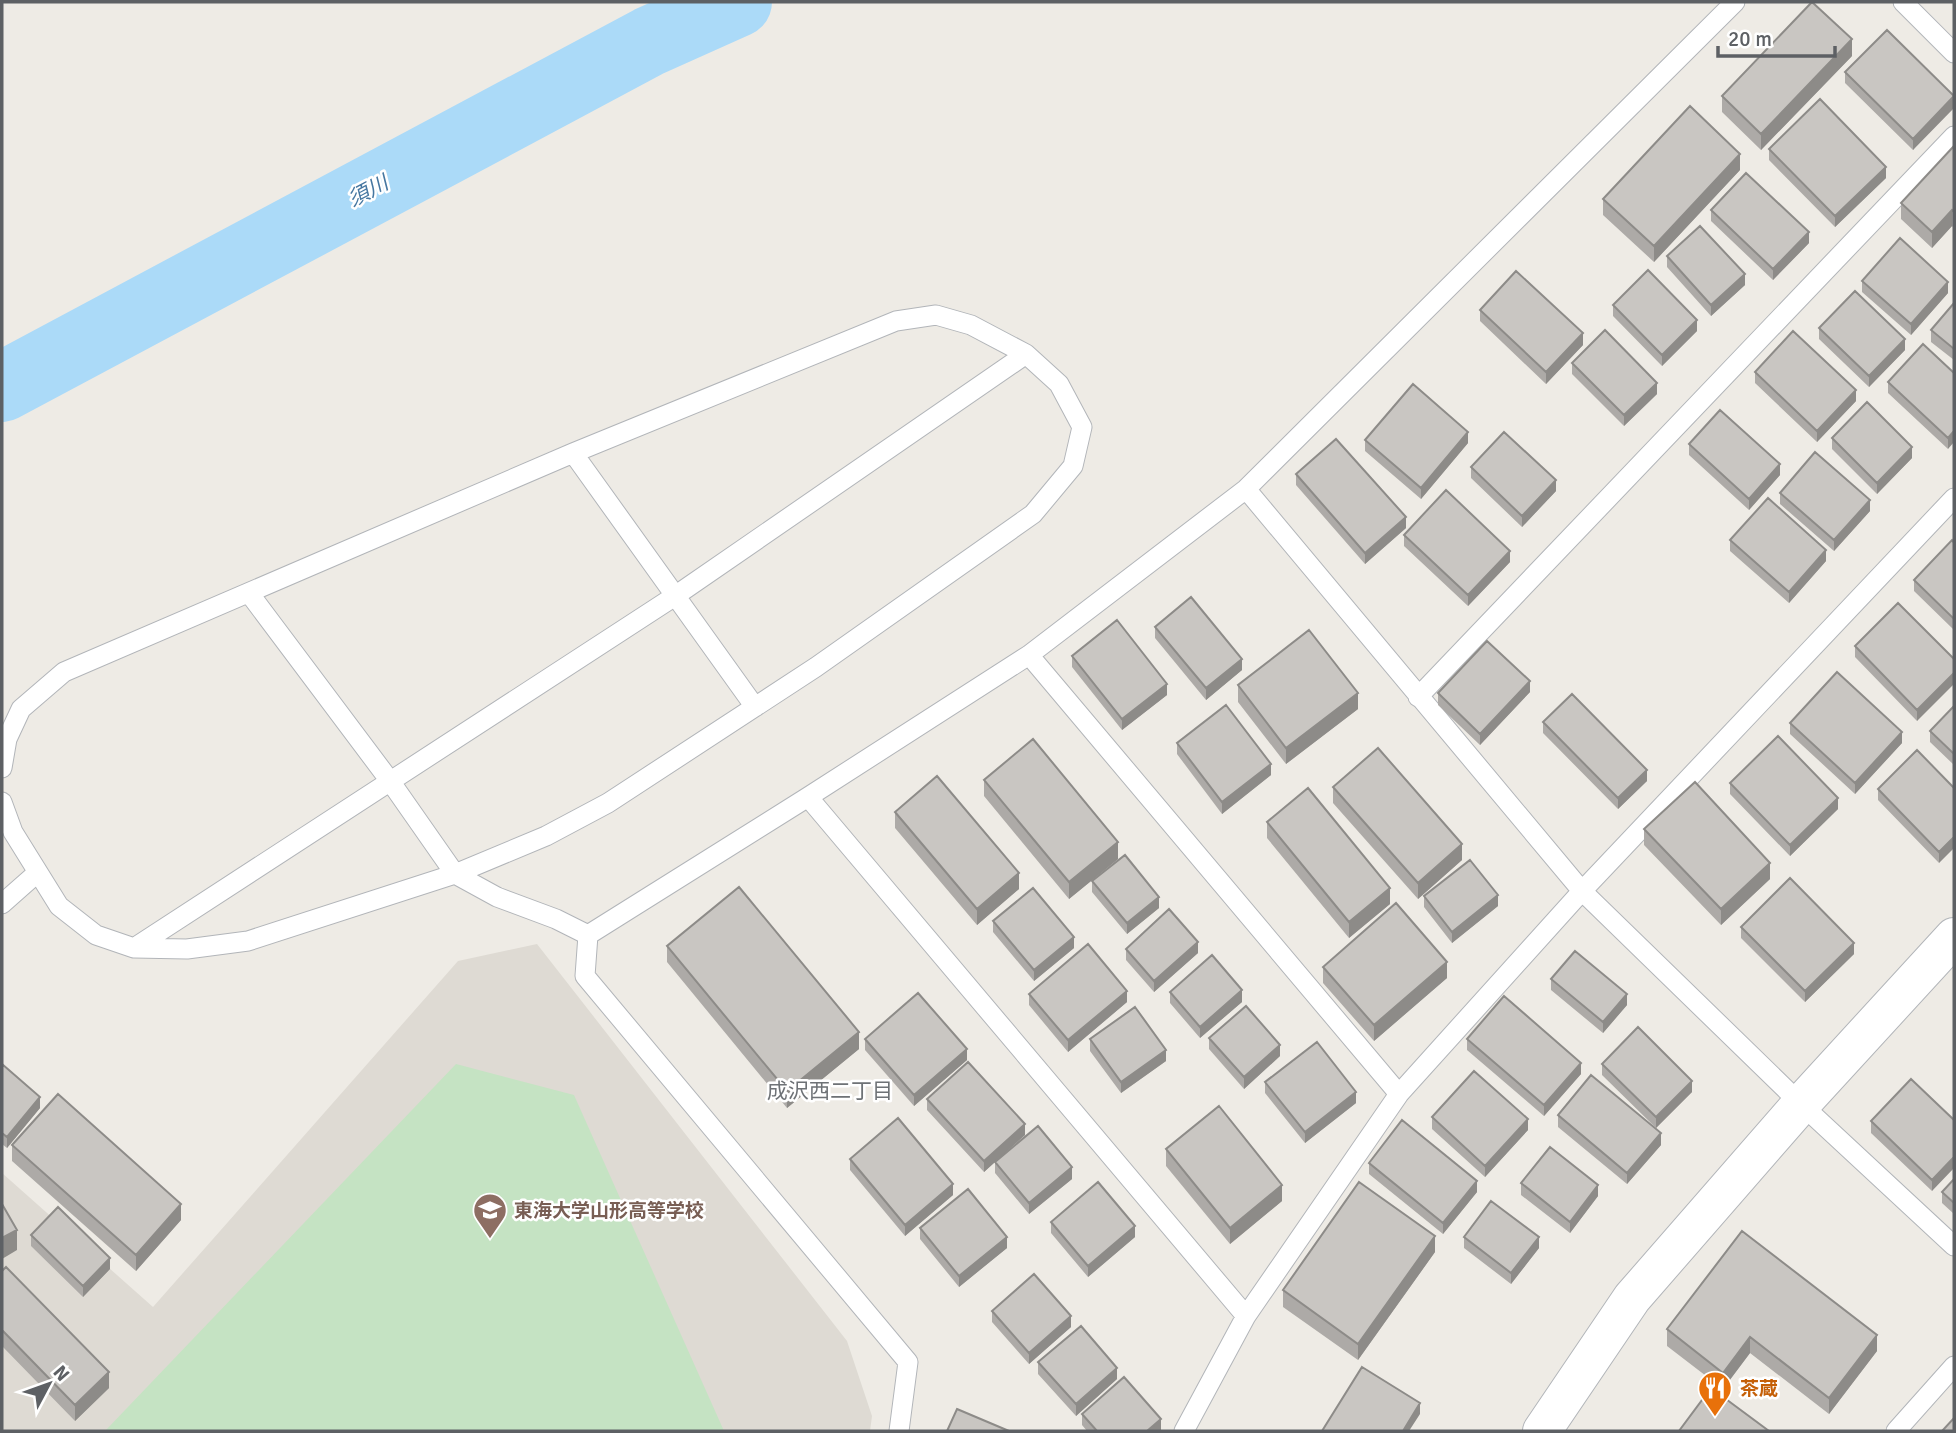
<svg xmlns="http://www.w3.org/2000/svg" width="1956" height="1433" font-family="Signika,'Noto Sans JP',sans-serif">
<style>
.education{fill:#dedad3}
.pitch{fill:#c5e3c3}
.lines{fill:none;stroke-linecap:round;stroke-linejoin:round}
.river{stroke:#abdaf8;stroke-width:70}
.service-casing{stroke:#b2b5b9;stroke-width:21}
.tertiary-casing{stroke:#b2b5b9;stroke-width:40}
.service{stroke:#fff;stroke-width:19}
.tertiary{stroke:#fff;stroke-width:38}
.wall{fill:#adaaa7}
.shaded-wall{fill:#8d8b88}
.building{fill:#c9c6c2;stroke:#8d8b88;stroke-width:2}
.labels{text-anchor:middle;stroke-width:5;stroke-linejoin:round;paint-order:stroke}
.education-label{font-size:19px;font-weight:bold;fill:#785e54;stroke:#fff;text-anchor:start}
.food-label{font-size:19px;font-weight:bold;fill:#c56008;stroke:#fff;text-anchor:start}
.water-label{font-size:21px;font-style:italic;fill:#4677a1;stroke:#fff}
.neighbourhood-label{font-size:21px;fill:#6e7276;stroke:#fff}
</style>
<rect width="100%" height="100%" fill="#eeebe5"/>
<path class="education" d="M537,944L847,1341L872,1416L870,1431H2V1173L153,1307L458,961Z"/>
<path class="pitch" d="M456,1064L574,1095L724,1431H105Z"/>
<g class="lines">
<path class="river" d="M2,387L650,41L737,2"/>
<g class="service-casing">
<path id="service" d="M1903,2L1954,53
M573,453L755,707
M1246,489L1582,891L1801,1104L1954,1246
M249,593L390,781L455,874L497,897L556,919L588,935
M1029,655L1399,1094
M1418,697L1954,136
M2,768L7,739L21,709L64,672L573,453L896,321L936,315L971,325L1026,354L1059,384L1082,427L1073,466L1033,514L816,667L608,803L546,836L455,874L248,941L187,949L134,948L96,935L59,906L13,832L2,802
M808,797L1246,1316
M2,904L37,873
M134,948L675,596L1026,354
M899,1431L908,1362L585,976L588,935L808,797L1029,655L1246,489L1735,2
M1184,1431L1246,1316L1399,1094L1582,891L1954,498
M1896,1431L1954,1366"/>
</g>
<g class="tertiary-casing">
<path id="tertiary" d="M1542,1431L1632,1298L1801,1104L1954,937"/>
</g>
<use href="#service" class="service"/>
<use href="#tertiary" class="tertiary"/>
</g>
<path class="wall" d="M1852,56L1761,150L1722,112V96Z
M1845,72L1954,96L1913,150L1845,83Z
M1954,148V228L1952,226L1932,248L1901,219V203Z
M1769,149L1886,178L1835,227L1769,160Z
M1740,170L1654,262L1603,215V199Z
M1711,210L1809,243L1773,280L1711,221Z
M1667,256L1745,285L1711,316L1667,267Z
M1862,281L1948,293L1911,335L1862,292Z
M1954,303V360L1931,342V330Z
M1613,305L1697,331L1662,366L1613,316Z
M1480,310L1583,345L1546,384L1480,321Z
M1819,328L1905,350L1869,387L1819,339Z
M1572,363L1657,394L1624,426L1572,374Z
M1755,372L1856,401L1817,442L1755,383Z
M1954,373L1948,449L1888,393V382Z
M1832,438L1912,458L1877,494L1832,449Z
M1365,440L1468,443L1421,499L1365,451Z
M1689,444L1780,475L1749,510L1689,455Z
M1471,467L1556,491L1522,527L1471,478Z
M1296,474L1406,528L1365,564L1296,485Z
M1780,493L1870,511L1834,551L1780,504Z
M1404,535L1510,562L1468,606L1404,546Z
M1730,540L1826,561L1789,603L1730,551Z
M1954,543V630L1914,591V580Z
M1155,627L1242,670L1206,700L1155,638Z
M1855,646L1954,659L1917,721L1855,657Z
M1072,656L1167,695L1122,730L1072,667Z
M1238,685L1358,709L1286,764L1238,702Z
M1530,692L1480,745L1438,705V693Z
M1954,706V765L1930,742V731Z
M1543,722L1647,781L1618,809L1543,733Z
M1790,723L1902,743L1855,794L1790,734Z
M1177,743L1271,775L1222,814L1177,754Z
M984,780L1118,859L1069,899L984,796Z
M1730,783L1838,809L1790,856L1730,794Z
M1333,787L1462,860L1418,899L1333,803Z
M1954,788L1939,863L1878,800V789Z
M895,812L1019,889L977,925L895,828Z
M1267,822L1390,904L1349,938L1267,838Z
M1644,829L1770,879L1721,925L1644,845Z
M1092,881L1159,908L1127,934L1092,892Z
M1424,896L1498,906L1452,943L1424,907Z
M993,921L1074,948L1034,981L993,932Z
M1741,927L1854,954L1805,1002L1741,938Z
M667,946L859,1049L787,1108L667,962Z
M1126,949L1198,953L1154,992L1126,960Z
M1323,967L1447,978L1374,1041L1323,983Z
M1551,979L1627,1005L1603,1033L1551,990Z
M1170,992L1242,1002L1200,1038L1170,1003Z
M1029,994L1127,1002L1068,1052L1029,1005Z
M1209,1038L1280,1056L1244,1089L1209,1049Z
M865,1039L967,1060L914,1106L865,1050Z
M1090,1039L1166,1061L1121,1093L1090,1051Z
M1467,1039L1581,1074L1544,1116L1467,1050Z
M2,1064L40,1108L7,1148L2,1144Z
M1602,1064L1692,1092L1656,1128L1602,1075Z
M1265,1082L1356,1103L1305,1143L1265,1093Z
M927,1099L1025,1135L1002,1156L1072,1179L1029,1214L995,1173V1162L984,1172L927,1110Z
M1558,1115L1661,1145L1627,1184L1558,1127Z
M1432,1117L1528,1130L1485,1177L1432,1129Z
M1954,1120L1932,1191L1871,1133V1121Z
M12,1145L181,1220L136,1271L12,1161Z
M1166,1149L1282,1201L1230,1244L1166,1166Z
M850,1159L953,1195L905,1236L850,1170Z
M1369,1163L1477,1192L1443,1234L1369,1174Z
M1954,1179V1214L1942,1203V1192Z
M1521,1183L1598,1196L1570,1233L1521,1195Z
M1051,1222L1135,1237L1088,1277L1051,1233Z
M920,1228L1007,1248L959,1287L920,1239Z
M1742,1231L1877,1351L1829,1414L1750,1353L1723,1389L1667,1346V1329Z
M31,1235L110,1269L83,1297L31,1246Z
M1464,1237L1539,1248L1511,1284L1464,1248Z
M1435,1252L1358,1360L1283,1307V1290Z
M2,1271L109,1388L75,1421L2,1346Z
M992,1311L1071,1327L1029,1364L992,1322Z
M1038,1362L1117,1379L1076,1416L1038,1374Z
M1082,1414L1161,1430L1160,1431H1087L1082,1425Z"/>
<path class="shaded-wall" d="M1852,39V56L1761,150V134Z
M1954,97V108L1913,150V139Z
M1740,154V170L1654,262V246Z
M1886,167V178L1835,227V216Z
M1952,210V226L1932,248V232Z
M1809,232V243L1773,280V269Z
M1745,274V285L1711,316V305Z
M1948,282V293L1911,335V324Z
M1697,320V331L1662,366V355Z
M1583,333V345L1546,384V372Z
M1905,339V350L1869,387V376Z
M1657,383V394L1624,426V415Z
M1856,390V401L1817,442V431Z
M1954,431V442L1948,449V438Z
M1468,432V443L1421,499V488Z
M1912,447V458L1877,494V483Z
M1780,464V475L1749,510V499Z
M1556,480V491L1522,527V516Z
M1870,500V511L1834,551V540Z
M1406,517V528L1365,564V553Z
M1826,550V561L1789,603V592Z
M1510,551V562L1468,606V595Z
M1242,659V670L1206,700V688Z
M1954,673V684L1917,721V710Z
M1530,681V692L1480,745V734Z
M1167,684V695L1122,730V719Z
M1358,693V709L1286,764V748Z
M1902,732V743L1855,794V783Z
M1271,764V775L1222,814V802Z
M1647,770V781L1618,809V798Z
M1838,798V809L1790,856V845Z
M1954,837V848L1939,863V852Z
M1118,842V859L1069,899V882Z
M1462,844V860L1418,899V883Z
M1770,863V879L1721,925V909Z
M1019,873V889L977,925V909Z
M1390,888V904L1349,938V922Z
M1498,895V906L1452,943V932Z
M1159,897V908L1127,934V923Z
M1074,937V948L1034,981V970Z
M1198,942V953L1154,992V981Z
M1854,943V954L1805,1002V991Z
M1447,962V978L1374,1041V1025Z
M1242,990V1002L1200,1038V1027Z
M1127,991V1002L1068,1052V1040Z
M1627,994V1005L1603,1033V1022Z
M859,1032V1049L787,1108V1091Z
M1280,1045V1056L1244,1089V1077Z
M967,1049V1060L914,1106V1095Z
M1166,1050V1061L1121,1093V1082Z
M1581,1063V1074L1544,1116V1105Z
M1692,1081V1092L1656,1128V1117Z
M1356,1092V1103L1305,1143V1132Z
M40,1097V1108L7,1148V1137Z
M1528,1119V1130L1485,1177V1166Z
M1025,1124V1135L984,1172V1161Z
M1661,1133V1145L1627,1184V1173Z
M1954,1157V1168L1932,1191V1180Z
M1072,1167V1179L1029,1214V1203Z
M1477,1181V1192L1443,1234V1223Z
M953,1184V1195L905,1236V1225Z
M1282,1185V1201L1230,1244V1228Z
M1598,1185V1196L1570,1233V1222Z
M181,1204V1220L136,1271V1255Z
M1135,1226V1237L1088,1277V1266Z
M17,1230V1250L2,1259V1238Z
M1435,1236V1252L1358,1360V1344Z
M1007,1237V1248L959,1287V1276Z
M1539,1237V1248L1511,1284V1273Z
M110,1258V1269L83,1297V1286Z
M1071,1316V1327L1029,1364V1353Z
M1877,1335V1351L1829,1414V1398Z
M1750,1337V1353L1723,1389V1373Z
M1117,1368V1379L1076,1416V1404Z
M109,1372V1388L75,1421V1405Z
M1420,1403V1414L1409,1431H1403Z
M1161,1419V1430L1160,1431H1147Z"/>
<path class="building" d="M1812,2L1852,39L1761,134L1722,96Z
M1887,30L1954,96L1913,139L1845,72Z
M1820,99L1886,167L1835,216L1769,149Z
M1690,106L1740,154L1654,246L1603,199Z
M1953,147L1954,148V212L1952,210L1932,232L1901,203Z
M1746,173L1809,232L1773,269L1711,210Z
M1700,226L1745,274L1711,305L1667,256Z
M1900,238L1948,282L1911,324L1862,281Z
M1648,270L1697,320L1662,355L1613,305Z
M1516,271L1583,333L1546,372L1480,310Z
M1855,291L1905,339L1869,376L1819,328Z
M1954,303V349L1931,330Z
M1605,330L1657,383L1624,415L1572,363Z
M1793,331L1856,390L1817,431L1755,372Z
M1923,344L1954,373V431L1948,438L1888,382Z
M1413,384L1468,432L1421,488L1365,440Z
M1867,402L1912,447L1877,483L1832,438Z
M1720,410L1780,464L1749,499L1689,444Z
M1504,432L1556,480L1522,516L1471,467Z
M1336,439L1406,517L1365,553L1296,474Z
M1815,452L1870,500L1834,540L1780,493Z
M1446,490L1510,551L1468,595L1404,535Z
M1768,498L1826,550L1789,592L1730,540Z
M1952,540L1954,543V619L1914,580Z
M1191,597L1242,659L1206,688L1155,627Z
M1898,603L1954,659V673L1917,710L1855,646Z
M1117,620L1167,684L1122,719L1072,656Z
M1309,630L1358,693L1286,748L1238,685Z
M1487,641L1530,681L1480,734L1438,693Z
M1837,672L1902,732L1855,783L1790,723Z
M1572,694L1647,770L1618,798L1543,722Z
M1226,705L1271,764L1222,802L1177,743Z
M1954,706V754L1930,731Z
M1778,736L1838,798L1790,845L1730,783Z
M1033,739L1118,842L1069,882L984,780Z
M1378,748L1462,844L1418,883L1333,787Z
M1917,750L1954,788V837L1939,852L1878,789Z
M937,776L1019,873L977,909L895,812Z
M1695,782L1770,863L1721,909L1644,829Z
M1308,788L1390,888L1349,922L1267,822Z
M1125,855L1159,897L1127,923L1092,881Z
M1470,860L1498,895L1452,932L1424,896Z
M1790,878L1854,943L1805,991L1741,927Z
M739,887L859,1032L787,1091L667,946Z
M1033,888L1074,937L1034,970L993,921Z
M1396,903L1447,962L1374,1025L1323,967Z
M1169,909L1198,942L1154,981L1126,949Z
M1088,944L1127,991L1068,1040L1029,994Z
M1575,951L1627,994L1603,1022L1551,979Z
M1212,955L1242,990L1200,1027L1170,992Z
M918,993L967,1049L914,1095L865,1039Z
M1504,996L1581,1063L1544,1105L1467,1039Z
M1246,1006L1280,1045L1244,1077L1209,1038Z
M1135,1007L1166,1050L1121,1082L1090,1039Z
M1638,1027L1692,1081L1656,1117L1602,1064Z
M1317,1042L1356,1092L1305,1132L1265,1082Z
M968,1062L1025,1124L984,1161L927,1099Z
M2,1064L40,1097L7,1137L2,1133Z
M1474,1071L1528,1119L1485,1166L1432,1117Z
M1591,1075L1661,1133L1627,1173L1558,1115Z
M1911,1079L1954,1120V1157L1932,1180L1871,1121Z
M58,1094L181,1204L136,1255L12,1145Z
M1219,1106L1282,1185L1230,1228L1166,1149Z
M898,1118L953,1184L905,1225L850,1159Z
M1402,1120L1477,1181L1443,1223L1369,1163Z
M1038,1126L1072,1167L1029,1203L995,1162Z
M1550,1147L1598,1185L1570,1222L1521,1183Z
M1954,1179V1203L1942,1192Z
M1098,1182L1135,1226L1088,1266L1051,1222Z
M1359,1182L1435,1236L1358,1344L1283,1290Z
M968,1189L1007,1237L959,1276L920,1228Z
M1491,1201L1539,1237L1511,1273L1464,1237Z
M2,1204L17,1230L2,1238Z
M58,1207L110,1258L83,1286L31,1235Z
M1742,1231L1877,1335L1829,1398L1750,1337L1723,1373L1667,1329Z
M6,1267L109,1372L75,1405L2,1330V1271Z
M1034,1274L1071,1316L1029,1353L992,1311Z
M1081,1326L1117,1368L1076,1404L1038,1362Z
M1362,1367L1420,1403L1403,1431H1322Z
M1124,1377L1161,1419L1147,1431H1097L1082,1414Z
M1711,1388L1769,1431H1679Z
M957,1409L1009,1431H947Z
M1954,1418V1431H1942Z"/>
<defs>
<g id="school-pin" transform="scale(1.75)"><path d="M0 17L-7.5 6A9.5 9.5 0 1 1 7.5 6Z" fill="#8d6e63" stroke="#fff"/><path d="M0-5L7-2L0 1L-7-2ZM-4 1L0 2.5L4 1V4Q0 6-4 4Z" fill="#fff"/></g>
<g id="restaurant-pin" transform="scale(1.75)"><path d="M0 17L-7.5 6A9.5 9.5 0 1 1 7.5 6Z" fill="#e8710a" stroke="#fff"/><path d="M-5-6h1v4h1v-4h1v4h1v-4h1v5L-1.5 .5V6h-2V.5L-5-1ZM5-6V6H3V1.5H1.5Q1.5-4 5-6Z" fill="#fff"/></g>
</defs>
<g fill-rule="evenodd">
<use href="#school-pin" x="490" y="1210"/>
<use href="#restaurant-pin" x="1715" y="1388"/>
</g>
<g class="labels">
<g class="education-label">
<text x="514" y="1217">東海大学山形高等学校</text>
</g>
<g class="food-label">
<text x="1740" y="1395">茶蔵</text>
</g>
<g class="water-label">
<text transform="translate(368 191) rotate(-28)" y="7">須川</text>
</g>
<g class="neighbourhood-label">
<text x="830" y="1098">成沢西二丁目</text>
</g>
</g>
<rect width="1956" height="1433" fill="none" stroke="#5d6064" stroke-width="7"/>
<g transform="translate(49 1384) rotate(49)" stroke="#ffffff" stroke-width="5" paint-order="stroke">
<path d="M0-5L12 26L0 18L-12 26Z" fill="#5d6064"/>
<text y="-10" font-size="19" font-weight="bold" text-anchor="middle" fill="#5d6064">N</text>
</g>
<path d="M1718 46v10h117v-10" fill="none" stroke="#5d6064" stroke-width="3.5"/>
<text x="1728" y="46" font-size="21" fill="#5d6064" stroke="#ffffff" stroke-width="5" paint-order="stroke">20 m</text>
</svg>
